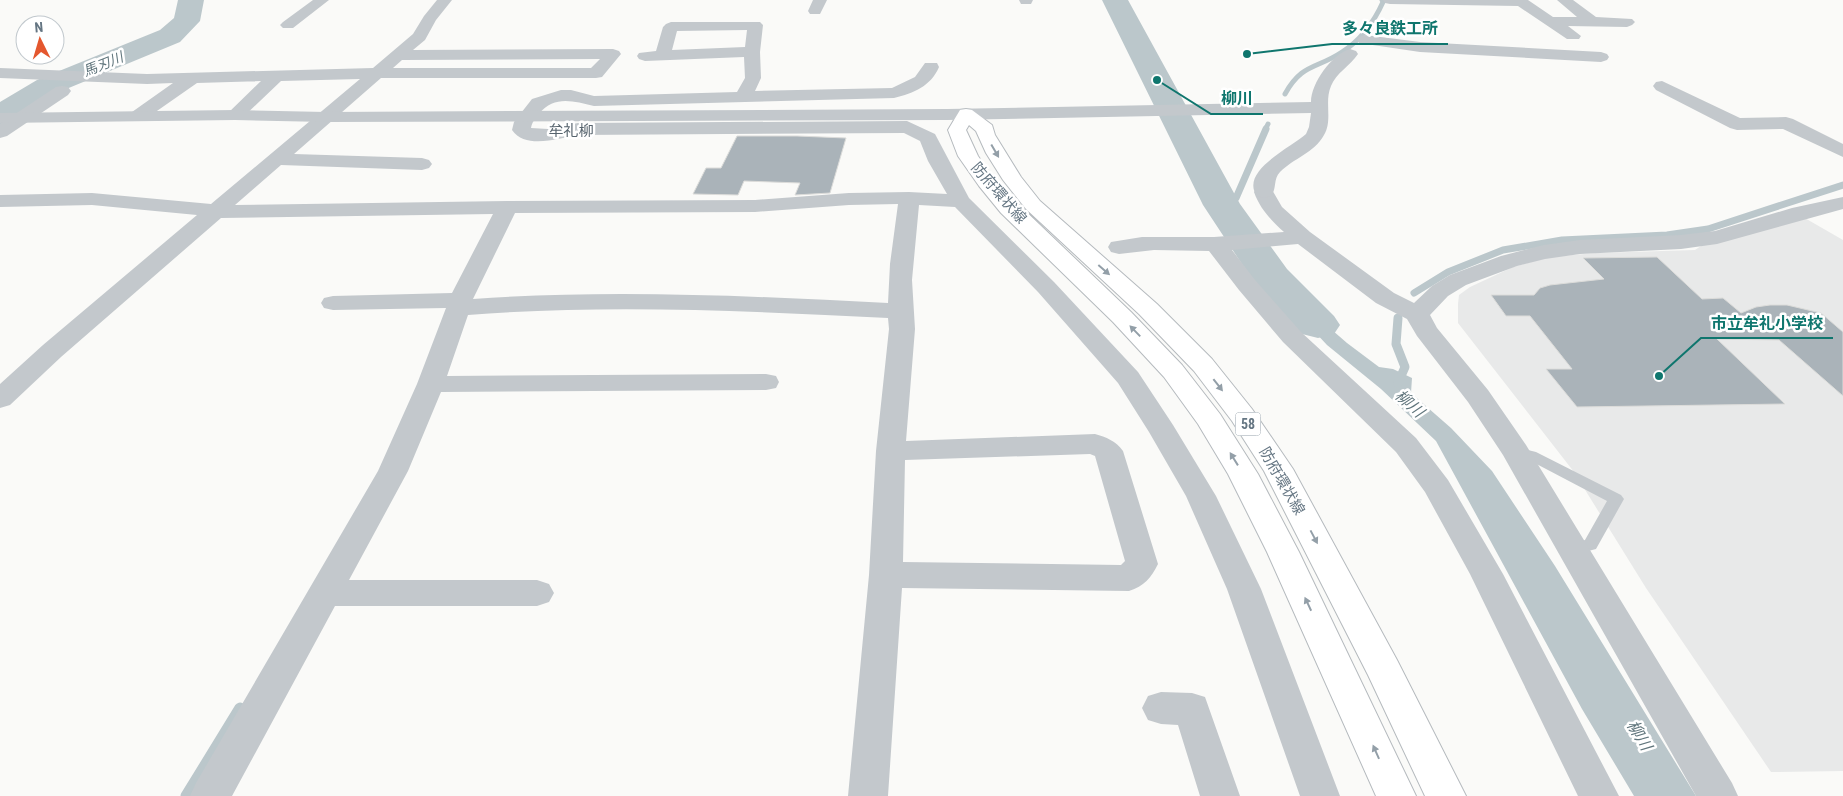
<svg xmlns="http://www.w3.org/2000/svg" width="1843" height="796" font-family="'Roboto Condensed','Noto Sans JP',sans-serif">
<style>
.built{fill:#e8e9e9}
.water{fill:#bbc7cb}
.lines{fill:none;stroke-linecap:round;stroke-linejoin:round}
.stream-far3{stroke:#bbc7cb;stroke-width:5}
.stream-far2{stroke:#bbc7cb;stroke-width:7}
.stream-far1{stroke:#bbc7cb;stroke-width:9}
.stream{stroke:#bbc7cb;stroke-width:11}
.river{fill:#bbc7cb;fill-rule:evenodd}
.building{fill:#aab3b9;stroke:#dcdcda}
.primary-casing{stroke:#b5babe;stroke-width:2}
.service{fill:#c3c8cc;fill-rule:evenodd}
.minor{fill:#c3c8cc;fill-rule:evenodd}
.tertiary{fill:#c3c8cc;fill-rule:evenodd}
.primary{fill:#fff;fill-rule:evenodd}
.oneway{fill:#939fa8}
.labels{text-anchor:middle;stroke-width:5;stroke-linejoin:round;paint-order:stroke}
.far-water-label{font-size:14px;font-style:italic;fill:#60757c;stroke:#fff}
.shield{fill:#fff;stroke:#939fa8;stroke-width:1}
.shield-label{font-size:14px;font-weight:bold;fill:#657683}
.far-quarter-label{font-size:15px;fill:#57646e;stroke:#fff}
.street-label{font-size:15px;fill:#657683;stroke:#fff}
.water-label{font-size:16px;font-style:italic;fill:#60757c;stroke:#fff}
.leader{fill:none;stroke:#0f766e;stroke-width:2}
.callout-dot{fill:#0f766e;stroke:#fff;stroke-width:2}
.callout-label{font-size:16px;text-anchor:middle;font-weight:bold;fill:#0f766e;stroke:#fff;stroke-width:5;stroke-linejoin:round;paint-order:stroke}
</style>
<rect width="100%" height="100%" fill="#fafaf8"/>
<path class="built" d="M1803,217L1843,240V771L1771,772L1646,588L1574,472L1458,323V304L1459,295L1470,287L1513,267L1549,257L1596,253L1695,250L1707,242Z"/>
<path class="water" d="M1272,278L1347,343L1379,367L1393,369L1412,378L1411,393L1451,428L1492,471L1555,566L1696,796H1634L1582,709L1436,441L1381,389L1327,345L1283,298Z"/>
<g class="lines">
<path class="stream-far3" d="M1285,94C1302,63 1317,69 1342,52C1361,40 1374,22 1383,2L1382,0
M1265,130L1268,124"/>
<path class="stream-far2" d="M1222,205L1236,198L1266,129
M1414,293L1448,272L1503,250L1562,240L1667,235L1708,229L1843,185"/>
<path class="stream-far1" d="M1398,318L1396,344L1405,367L1398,383"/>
<path class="stream" d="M186,796L240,708"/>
<path class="river" d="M178,0H204L200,21L180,42L59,92L11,123L0,126V102L37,80L160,30L174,18Z
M1102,0H1128L1240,204L1287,269L1334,316L1340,325L1334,334L1318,338L1302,334L1257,287L1203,205Z"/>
</g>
<path class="building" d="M737,136H797L846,138L830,193L795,195L800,183L744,181L738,195L693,194L706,168H721Z
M1657,257L1702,299L1723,298L1741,313L1756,307L1770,305H1787L1821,313L1843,332V396L1779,340L1717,339L1785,404L1577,407L1546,369H1572L1530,316H1506L1491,295H1534L1540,288L1550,285L1604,279L1583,258Z"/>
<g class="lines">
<g class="primary-casing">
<path id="primary" d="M966,109L972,110L992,125L995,135L1021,177L1040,201L1157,304L1212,359L1252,409L1293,469L1397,660L1466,796H1425L1368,675L1264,471L1232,421L1194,371L1139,314L1026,209L1003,180L986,153L976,131L969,125L966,130L978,156L993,178L1017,203L1131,312L1182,365L1220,414L1258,474L1299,552L1416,796H1376L1267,552L1228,474L1198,424L1164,377L1113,322L1001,213L979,186L958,156L948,130L960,110Z"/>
</g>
<path class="service" d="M1516,447L1536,452L1621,495L1624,499L1596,549L1573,555L1567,553L1565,549L1567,545L1585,540L1607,501L1527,459L1511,455L1509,452L1511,449Z"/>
<path class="minor" d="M313,0H329L293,28H283L280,25L283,22Z
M437,0H452L436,20L425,40L413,50L613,49L619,51L621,54L602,77L596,78H381L294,154L422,158L429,160L432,164L429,168L422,170L281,165L235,205L507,201L755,200L849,193L909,192L947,194L928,161L920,141L904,133L578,135C559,138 526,150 512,130L514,122L532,99L561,90H571L594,96L737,92L745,78L744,57L645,61L639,59L637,56L639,53L656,51L663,27L666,24L671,22H760L763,25L760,52L761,78L755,91L892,88L915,77L925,63H937L939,67C931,86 914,93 894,98L594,106C573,101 554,95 539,114C535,119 532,122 531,128L548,129L578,123L907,121L935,134L969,198L1054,282L1138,372L1173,425L1216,496L1261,589L1340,796H1300L1227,589L1186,496L1149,432L1118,383L1038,292L955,207L919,205L912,280L915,329L906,441L1095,434C1106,437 1116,441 1123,451L1158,564C1151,578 1144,586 1129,591L902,588L888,796H848L869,575L876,451L889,329L888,318C748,311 608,304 468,315L447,376L766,374L776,376L779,382L776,388L766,390L441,392L408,471L349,580H537L549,584L554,593L549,602L537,606H335L232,796H190L196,783L378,471L417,384L446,308L333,310L324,308L321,303L324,298L333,296L452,293L493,214L221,218L61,357L10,405L0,408V384L43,345L197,215L92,205L0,207V195L92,193L211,204L360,79L281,81L241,119L235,120L229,119L226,115L261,81L197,83L144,120L138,121L132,120L129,116L132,112L173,83L147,84L0,78V68L147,74L373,68L413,34L424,16ZM747,30L745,47L672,50L677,31ZM600,59L591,68H393L402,60ZM898,204L890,264L888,303C750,296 611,289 473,299L515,213L755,212L849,205ZM1090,454L1095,456L1125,561L1121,565L903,562L905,460Z
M813,0H827L820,14H810L808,11Z
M1019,0H1033L1031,4H1021Z
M1383,0H1528L1553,17H1577L1557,0H1573L1596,17L1632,19L1635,22L1632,25L1627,27L1568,26L1581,36L1579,39H1567L1518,6L1390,4L1385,3Z
M1365,35L1420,42L1601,52L1607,54L1609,57L1607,60L1601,62L1420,52L1359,43L1357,40L1359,37Z
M1662,81L1740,118L1786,117L1793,119L1843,144V157L1783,129L1737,130L1730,128L1656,90L1653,86L1656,82Z
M62,86L68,87L71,91L68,95L7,136L0,138V124L56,87Z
M1264,186L1271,188L1282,207L1310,232L1394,293L1414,303L1432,286L1450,275L1501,256L1544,245L1580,240L1681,235L1715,231L1792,208L1843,197V209L1717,244L1681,249L1580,254L1545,259L1517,266L1466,285L1448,296L1430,315L1437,328L1488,390L1526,445L1732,783L1738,796H1696L1503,455L1468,402L1417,336L1407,319L1376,303L1298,244L1232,250L1255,280L1301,332L1416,438L1448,480L1503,574L1619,796H1578L1470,574L1425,492L1396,452L1283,342L1239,290L1209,251L1154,250L1119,254L1111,252L1108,247L1111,242L1142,237H1214L1284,232C1271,220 1260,209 1254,192L1257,188Z
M1161,692L1192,693L1205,697L1240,796H1200L1178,725L1161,724L1148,720L1142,708L1148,696Z"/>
<path class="tertiary" d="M1350,49L1356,51L1358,54C1350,66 1336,73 1331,86C1324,102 1333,120 1324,135C1314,153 1294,158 1280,172C1273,179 1277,189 1271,196L1264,198L1257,196C1239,171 1292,147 1306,134L1309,127L1311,113L947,120L326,122L235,120L0,123V113L235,110L326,112L947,109L1311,102C1311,83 1332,54 1350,49Z"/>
<use href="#primary" class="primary"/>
</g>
<defs><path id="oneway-solid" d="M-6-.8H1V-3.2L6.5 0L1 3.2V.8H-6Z" transform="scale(1.25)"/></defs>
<g class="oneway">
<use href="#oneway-solid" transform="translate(995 151) rotate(60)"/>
<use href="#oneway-solid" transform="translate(1104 270) rotate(41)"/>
<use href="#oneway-solid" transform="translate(1135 331) rotate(-134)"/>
<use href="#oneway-solid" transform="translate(1218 385) rotate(52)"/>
<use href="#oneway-solid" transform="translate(1234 459) rotate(-122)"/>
<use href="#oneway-solid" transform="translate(1314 537) rotate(62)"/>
<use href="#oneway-solid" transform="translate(1308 604) rotate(-115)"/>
<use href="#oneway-solid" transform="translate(1376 752) rotate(-114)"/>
</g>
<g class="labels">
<g class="far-water-label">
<text transform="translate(103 64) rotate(-22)" y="5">馬刃川</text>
</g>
<rect class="shield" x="1235.5" y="412.5" width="25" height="23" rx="4"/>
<g class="shield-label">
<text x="1248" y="429">58</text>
</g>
<g class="far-quarter-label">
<text x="571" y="136">牟礼柳</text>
</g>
<g class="street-label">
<text transform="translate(999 193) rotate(49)" y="5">防府環状線</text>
<text transform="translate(1282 481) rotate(60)" y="5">防府環状線</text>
</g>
<g class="water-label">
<text transform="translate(1410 403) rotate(42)" y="6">柳川</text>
<text transform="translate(1640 735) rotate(59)" y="6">柳川</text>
</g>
</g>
<path class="leader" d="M1247 54L1332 44H1448M1157 80L1211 114H1263M1659 376L1701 338H1833"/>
<g class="callout-dot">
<circle cx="1247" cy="54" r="5"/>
<circle cx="1157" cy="80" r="5"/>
<circle cx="1659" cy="376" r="5"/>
</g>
<g class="callout-label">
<text x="1390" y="34">多々良鉄工所</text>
<text x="1237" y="104">柳川</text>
<text x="1767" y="329">市立牟礼小学校</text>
</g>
<g transform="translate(40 40) rotate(355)"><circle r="24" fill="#ffffff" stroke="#c1c8cd"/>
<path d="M0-4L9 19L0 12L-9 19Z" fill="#e4572e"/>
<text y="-8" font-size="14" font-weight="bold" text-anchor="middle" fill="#657683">N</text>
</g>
</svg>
